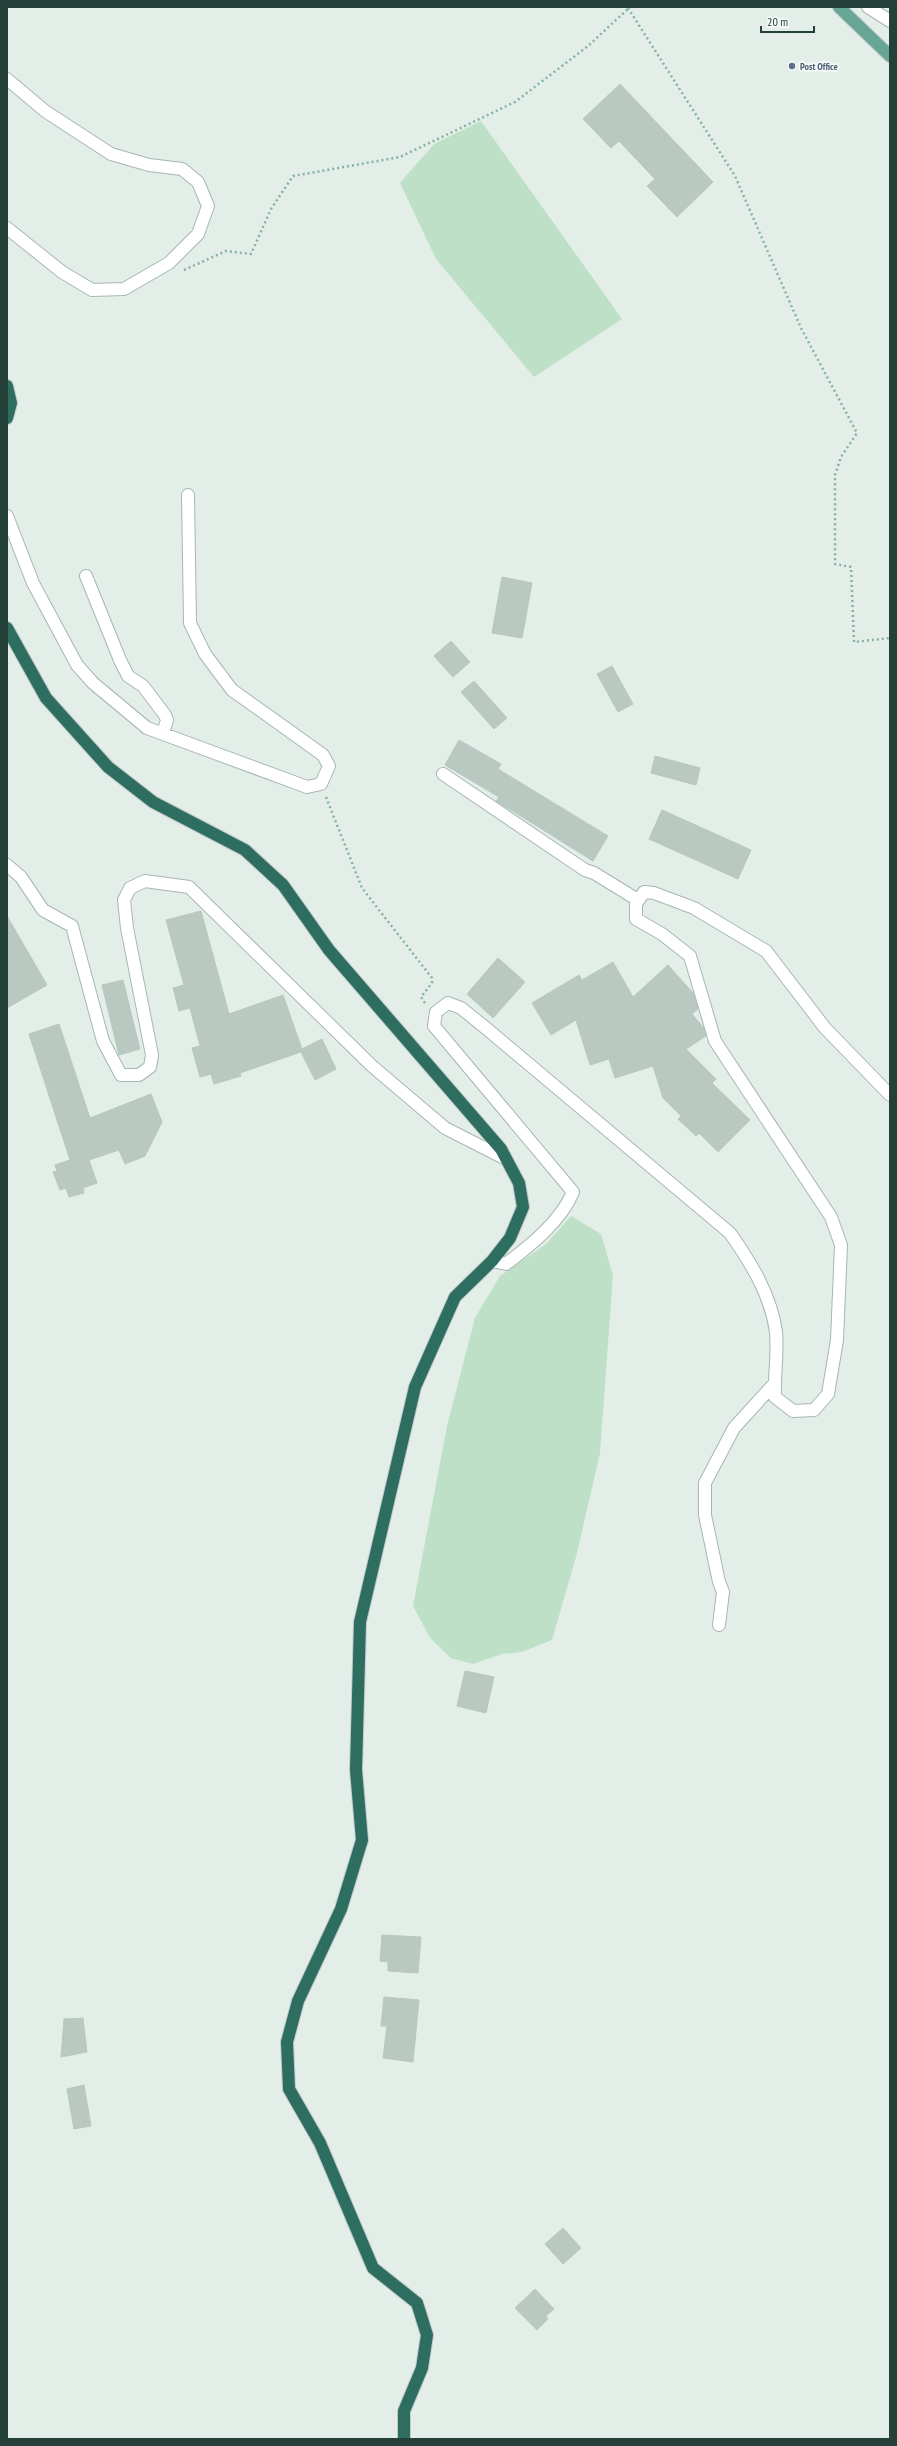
<svg xmlns="http://www.w3.org/2000/svg" width="897" height="2446" font-family="'PT Sans Narrow',sans-serif">
<style>
.park{fill:#bde0c6}
.building{fill:#b9c9c2;stroke:#b6c8c0}
.lines{fill:none;stroke-linecap:round;stroke-linejoin:round}
.minor-casing{stroke:#a6b7b0;stroke-width:14}
.major-casing{stroke:#c1cac7;stroke-width:14}
.highway-casing{stroke:#c1cac7;stroke-width:14}
.path{stroke:#84b3a3;stroke-width:2.5;stroke-dasharray:2 3;stroke-linecap:butt}
.minor{stroke:#fff;stroke-width:12}
.major{stroke:#67a594;stroke-width:12}
.highway{stroke:#2d6e60;stroke-width:12}
.service-dot{fill:#5c6f8a;stroke:#f5faf7;stroke-width:1.5}
.labels{text-anchor:middle;stroke-width:3.5;stroke-linejoin:round;paint-order:stroke}
.service-label{font-size:10px;font-weight:bold;fill:#4e5e75;stroke:#f5faf7;text-anchor:start}
</style>
<rect width="100%" height="100%" fill="#e4eee9"/>
<path class="park" d="M481,121L622,319L534,377L436,259L400,183L434,144Z
M571,1216L601,1234L613,1275L600,1453L576,1557L552,1640L522,1652L502,1654L473,1664L451,1658L430,1638L413,1606L447,1426L475,1318L500,1276L546,1244Z"/>
<path class="building" d="M620,84L713,182L677,217L647,186L655,179L619,141L611,148L583,119Z
M502,577L532,583L522,638L492,633Z
M451,641L470,662L453,677L434,656Z
M612,666L633,704L618,712L597,674Z
M474,681L507,718L494,729L461,692Z
M459,740L501,764L498,769L608,836L593,861L498,802L496,801L499,797L445,765Z
M655,756L700,768L696,785L651,773Z
M662,810L751,850L738,879L649,839Z
M201,911L229,1014L283,995L302,1049L322,1039L336,1069L315,1080L301,1052L240,1073L241,1076L214,1084L211,1074L200,1077L192,1048L200,1046L190,1008L179,1011L173,988L184,985L166,920Z
M7,916L47,985L7,1008Z
M498,958L525,982L493,1018L467,994Z
M613,962L633,997L668,965L693,993L698,1009L692,1014L703,1027L706,1036L686,1049L716,1079L712,1083L750,1120L718,1152L699,1133L696,1136L678,1119L681,1116L663,1098L653,1066L615,1078L609,1059L590,1065L576,1020L551,1035L532,1003L579,975L582,980Z
M123,980L140,1049L119,1055L102,985Z
M59,1024L90,1118L151,1094L162,1122L145,1156L125,1164L119,1150L89,1160L97,1183L83,1188L84,1193L69,1197L66,1188L60,1190L53,1172L57,1171L55,1165L70,1160L29,1034Z
M465,1671L494,1677L486,1713L457,1706Z
M382,1935L421,1937L418,1973L388,1971V1962L380,1961Z
M384,1997L419,2000L413,2062L383,2058L387,2026H381Z
M83,2018L87,2052L61,2057L64,2019Z
M84,2085L91,2126L74,2129L67,2089Z
M563,2228L581,2248L563,2264L545,2244Z
M535,2289L554,2309L546,2316L548,2319L537,2330L515,2308Z"/>
<g class="lines">
<g class="minor-casing">
<path id="minor" d="M868,7L890,21
M7,79L45,111L111,154L149,165L182,169L198,182L208,206L198,234L169,263L124,289L92,290L62,272L7,228
M7,516L33,583L77,665L93,683L147,728L307,787L321,784L329,766L323,755L232,690L205,654L190,623L188,495
M86,576L120,660L128,676L143,686L165,715L167,720L163,733
M443,774L585,870L594,873L638,900
M7,865L21,877L43,910L72,926L103,1041L121,1075H139L150,1067L152,1055L127,928L124,900L130,888L145,881L189,887L372,1066L445,1128L506,1159
M492,1261L506,1264C531,1245 561,1221 573,1192L434,1026L436,1012L448,1003L461,1008L487,1029L730,1233C751,1263 771,1295 776,1332C778,1353 774,1376 775,1397L793,1411L814,1410L828,1394L837,1340L841,1245L831,1217L715,1041L690,956L662,934L636,919V904L644,892L654,893L694,908L766,951L825,1028L890,1095
M719,1625L723,1592L719,1582L705,1515V1483L734,1428L774,1384"/>
</g>
<g class="major-casing">
<path id="major" d="M839,7L890,56"/>
</g>
<g class="highway-casing">
<path id="highway" d="M7,386L11,403L7,418
M7,628L46,698L108,767L153,802L245,850L283,885L329,950L501,1149L519,1183L523,1207L510,1238L492,1261L455,1297L415,1387L360,1622L356,1770L362,1840L341,1909L298,2001L287,2042L289,2089L320,2143L373,2268L417,2303L427,2335L422,2368L404,2411V2439"/>
</g>
<path class="path" d="M628,8L735,176L801,328L857,433L841,457L835,475V564L851,567L854,642L890,638
M184,270L226,251L251,254L271,209L293,176L400,157L515,102L588,46L630,7
M326,797L362,888L432,978V983L421,997L425,1003"/>
<use href="#minor" class="minor"/>
<use href="#major" class="major"/>
<use href="#highway" class="highway"/>
</g>
<circle class="service-dot" cx="792" cy="66" r="4"/>
<g class="labels">
<g class="service-label">
<text x="800" y="70">Post Office</text>
</g>
</g>
<rect width="897" height="2446" fill="none" stroke="#234138" stroke-width="16"/>
<path d="M761 26v6h53v-6" fill="none" stroke="#234138" stroke-width="2"/>
<text x="767" y="26" font-size="12" fill="#234138" stroke="#f5faf7" stroke-width="3" paint-order="stroke">20 m</text>
</svg>
